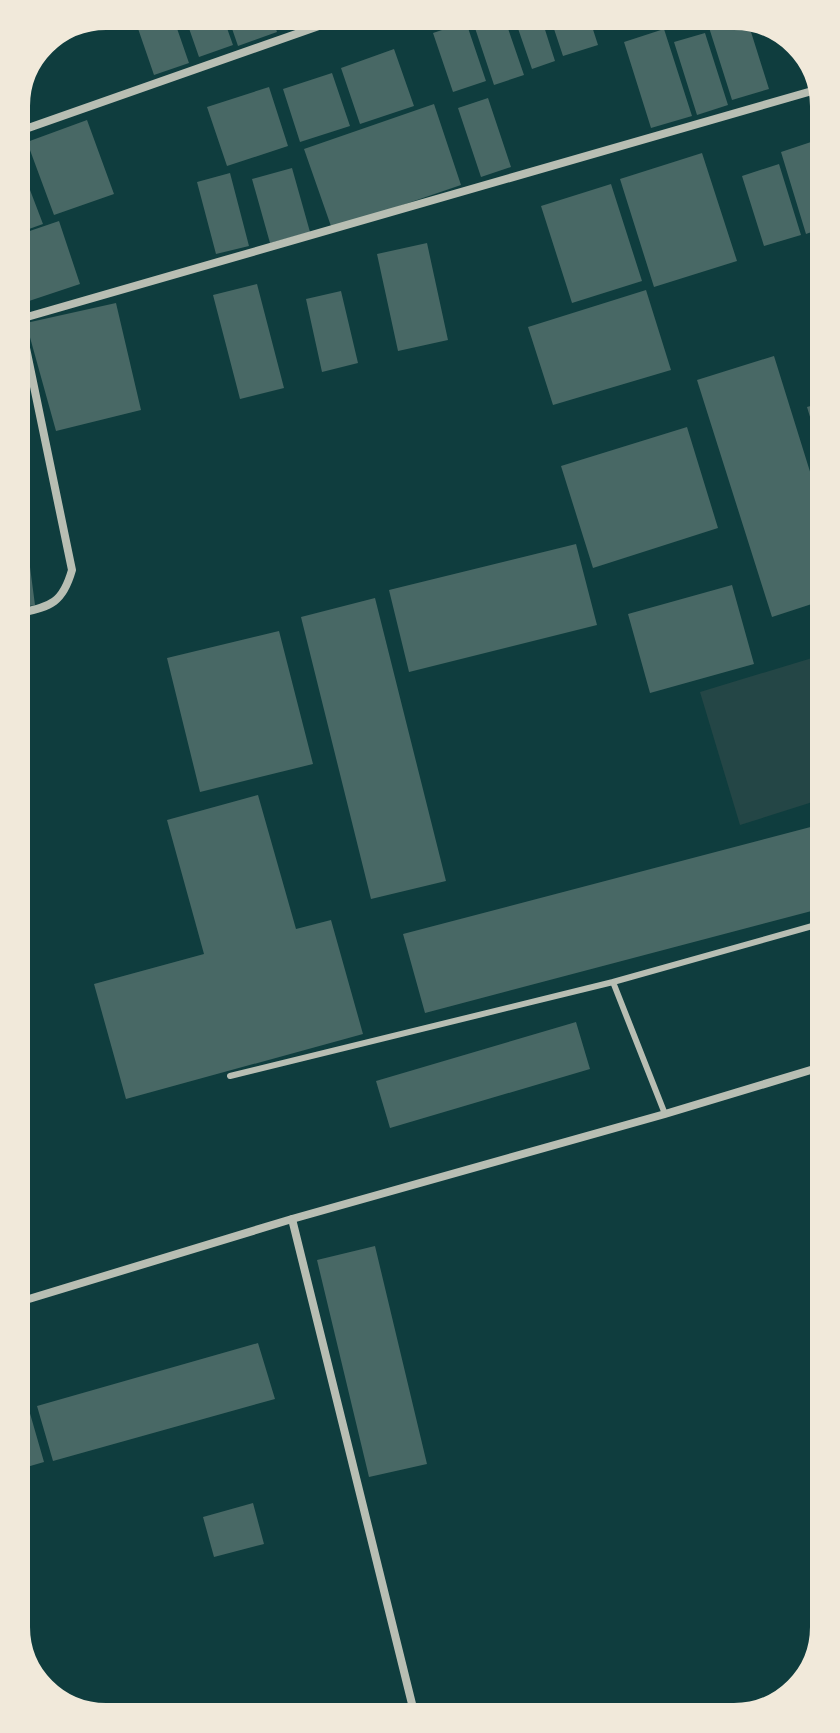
<svg xmlns="http://www.w3.org/2000/svg" width="840" height="1733" font-family="'Open Sans',sans-serif">
<style>
.green{fill:#244646}
.building{fill:#486865}
.lines{fill:none;stroke-linecap:round;stroke-linejoin:round}
.service{stroke:#b8beb3;stroke-width:6}
.minor{stroke:#b8beb3;stroke-width:8}
.rim{fill:none;stroke:#f1e9da;stroke-width:4}
</style>
<rect width="100%" height="100%" fill="#0f3d3e"/>
<path class="green" d="M822,655V799L740,825L700,692Z"/>
<path class="building" d="M106,14H122L124,19L89,32L86,23Z
M133,14H172L189,63L154,75Z
M184,14H222L233,45L199,57Z
M227,14H271L277,32L238,46Z
M478,14H503L524,75L494,85L471,16Z
M513,14H540L555,61L532,69Z
M549,14H588L598,45L563,56Z
M719,14H740L746,16L769,89L732,100L706,18Z
M466,22L486,81L453,92L433,33Z
M664,29L692,116L651,128L624,42Z
M705,33L728,105L697,115L674,42Z
M394,49L414,106L360,124L341,68Z
M332,73L350,126L300,142L283,89Z
M269,87L288,146L227,166L207,107Z
M488,98L511,167L481,177L458,108Z
M434,104L461,185L332,229L304,149Z
M87,120L114,194L54,215L27,142Z
M814,141L820,158V229L806,234L781,152Z
M14,148L43,224L15,234V180Z
M702,153L737,261L654,287L620,179Z
M779,164L801,235L764,246L742,176Z
M292,168L310,232L270,243L252,179Z
M230,173L249,246L216,254L197,182Z
M611,184L642,281L572,303L541,206Z
M59,221L80,284L26,302L15,267V236Z
M427,243L448,340L398,351L377,254Z
M257,284L284,388L240,399L213,295Z
M646,290L671,370L553,405L528,327Z
M341,291L358,363L322,372L306,299Z
M116,303L141,410L56,431L26,323Z
M774,356L821,507V601L772,617L697,380Z
M821,403V450H820L807,407Z
M687,427L718,528L593,568L561,466Z
M25,529L35,605L16,608V531Z
M576,544L597,625L409,672L389,590Z
M732,585L754,664L650,693L628,614Z
M375,598L446,881L371,899L301,617Z
M279,631L313,764L200,792L167,658Z
M258,795L296,929L331,920L363,1034L126,1099L94,984L204,954L167,820Z
M822,824L823,908L425,1013L403,934Z
M576,1022L590,1069L390,1128L376,1081Z
M375,1246L427,1464L369,1477L317,1260Z
M258,1343L275,1399L53,1461L37,1406Z
M27,1403L44,1462L20,1469V1405Z
M253,1503L264,1544L214,1557L203,1517Z"/>
<g class="lines">
<path class="service" d="M613,982L823,923
M230,1076L613,982L665,1114"/>
<path class="minor" d="M14,133L353,14
M15,309L20,319L72,570C62,605 50,606 16,614
M20,319L819,89
M292,1219L415,1716
M19,1302L292,1219L665,1114L824,1066"/>
</g>
<path d="M0 0H840V1733H0ZM106 28H734A78 78 0 0 1 812 106V1627A78 78 0 0 1 734 1705H106A78 78 0 0 1 28 1627V106A78 78 0 0 1 106 28Z" fill="#f1e9da" fill-rule="evenodd"/>
<path class="rim" d="M106 28H734A78 78 0 0 1 812 106V1627A78 78 0 0 1 734 1705H106A78 78 0 0 1 28 1627V106A78 78 0 0 1 106 28Z"/>
</svg>
